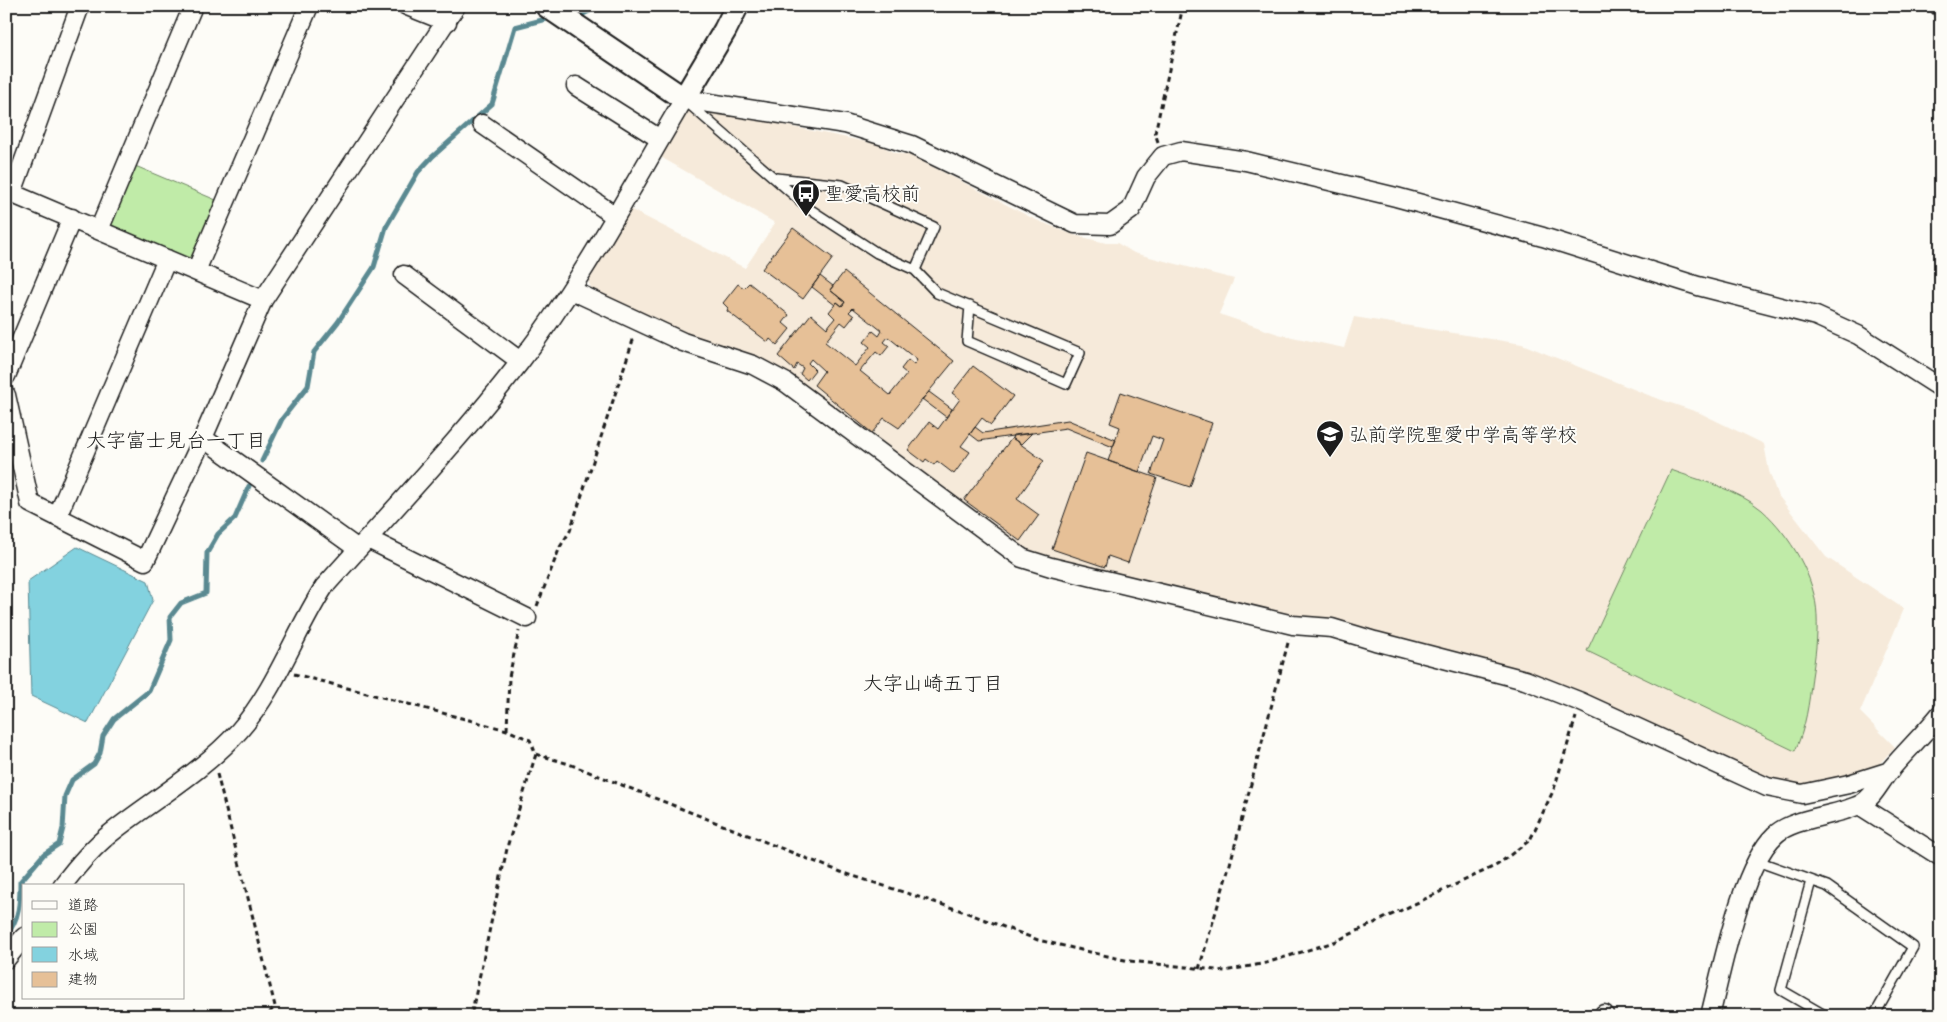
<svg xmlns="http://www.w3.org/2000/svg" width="1947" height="1022" font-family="Dekko,'Klee One',sans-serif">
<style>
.built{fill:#f6eada}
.green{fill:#c0eba8;stroke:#6e8462}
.water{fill:#83d2df;stroke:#5a8991}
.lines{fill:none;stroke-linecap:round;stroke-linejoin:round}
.stream{stroke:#5a8991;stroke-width:5}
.building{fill:#e6c097;stroke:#1c1c1c;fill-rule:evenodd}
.service-casing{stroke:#1c1c1c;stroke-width:12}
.minor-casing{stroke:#1c1c1c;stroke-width:21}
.tertiary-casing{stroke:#1c1c1c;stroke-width:26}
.path{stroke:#1c1c1c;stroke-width:3;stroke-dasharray:5 4;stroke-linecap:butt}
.service{stroke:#fdfcf7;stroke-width:9}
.minor{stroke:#fdfcf7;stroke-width:18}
.tertiary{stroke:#fdfcf7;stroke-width:22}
.labels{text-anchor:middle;stroke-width:4;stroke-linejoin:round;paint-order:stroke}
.poi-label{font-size:19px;fill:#1c1c1c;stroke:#fdfcf7;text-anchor:start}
.neighbourhood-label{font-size:20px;fill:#1c1c1c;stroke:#fdfcf7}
</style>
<rect width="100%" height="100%" fill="#fdfcf7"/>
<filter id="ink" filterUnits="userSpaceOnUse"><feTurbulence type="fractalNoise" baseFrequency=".02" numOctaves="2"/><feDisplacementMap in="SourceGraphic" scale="10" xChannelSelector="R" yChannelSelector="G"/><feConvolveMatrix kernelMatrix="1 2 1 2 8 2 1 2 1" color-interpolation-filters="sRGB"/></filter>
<g filter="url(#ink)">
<path class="built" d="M687,109L724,113L877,144L896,153L910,155L1034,219L1074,235L1106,243H1117L1134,253L1234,279L1219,314L1278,334L1344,348L1354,317L1522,344L1653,397L1700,413L1764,444L1769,471L1777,494L1826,557L1904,609L1860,712L1895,747L1879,764L1861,777L1789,798L1558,695L1031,556L730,352L594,295L587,278L630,209L745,268L775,223L659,156Z"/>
<path class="green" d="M133,165L216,200L192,256L185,259L112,228L110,221Z
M1671,470C1701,481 1737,489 1762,510C1790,535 1816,578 1817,616C1818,636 1815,658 1812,677C1809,703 1806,727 1795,751L1587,651Z"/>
<path class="water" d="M77,547L148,581L153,600L88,723L31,696L28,581Z"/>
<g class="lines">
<path class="stream" d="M581,15L600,6
M262,461L282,419L308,386L314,352L338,322L374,267L386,227L418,172L432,157L492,104L515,27L546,19
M6,935C20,920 20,900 20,882L44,854L59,844L63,828L65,796L72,780L94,764L100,753L103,736L114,719L149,691L171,640L170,617L181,603L206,593L207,553L218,534L235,518L249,486"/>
</g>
<path class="building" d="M793,228L833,258L803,299L762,269Z
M844,272L954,361L899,428L884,418L872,433L814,385L824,371L811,359L808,363L815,370L807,380L800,374L803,368L797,364L794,370L778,356L811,314L827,328L835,318L829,312L837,302L842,306L845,302L830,290ZM853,308L882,331L879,336L873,331L864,342L870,347L855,366L825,342L841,322L846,326L854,316L849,312ZM888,337L917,360L914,365L908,360L901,369L907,374L890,395L860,371L876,352L881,356L889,346L884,342Z
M820,276L833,286L830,290L845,302L842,306L837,302L835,305L812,287Z
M749,283L789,315L783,323L790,329L777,345L770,339L768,342L727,311L728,308L723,303L738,284L744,288Z
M973,366L1013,396L991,425L982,418L961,446L970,452L954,474L937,461L934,465L926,459L924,462L908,450L929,422L938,429L960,399L952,393Z
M929,392L952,409L946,417L922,399Z
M1121,392L1212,423L1190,487L1151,474L1163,440L1152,436L1139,472L1108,461L1120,427L1110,423Z
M1068,420L1116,440L1113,447L1066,428L979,441L970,434L975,427L983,433Z
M1032,433L1021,444L1012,438L1013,435Z
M1012,438L1044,461L1017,499L1039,515L1020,541L964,500Z
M1086,453L1157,478L1128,563L1108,556L1105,567L1052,549Z"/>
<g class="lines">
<g class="service-casing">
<path id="service" d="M688,103L811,210L877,253L915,270L934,227L842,185L776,178
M915,270L937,293L1080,353L1066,384L967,341L970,306
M1757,861L1827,886L1913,947L1874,1016
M1811,881L1781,990L1826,1016"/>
</g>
<g class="minor-casing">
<path id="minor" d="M407,6L447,22
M1939,6L1941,8
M576,86L660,139
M482,124L615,216
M6,191L263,300
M12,193L80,6
M99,230L193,6
M196,271L309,6
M404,275L520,361
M571,290L683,342L753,365L785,382L1022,558L1051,567L1293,625L1332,628L1375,641L1525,680L1581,702L1767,787L1802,794L1849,784L1890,771
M6,376L72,218
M6,395L30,503L145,561L203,438L263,300L456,6
M203,438L358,549
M57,517L167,259
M368,539L527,618
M1859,805L1941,857
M62,886C77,866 92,848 111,833C154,799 202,772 239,731C276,689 294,634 324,587C390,513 459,441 520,362C583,280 631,188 684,99L845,124L912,145L1075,224L1110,225L1131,210L1146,177L1163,156L1181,151L1246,161L1396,197L1543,237L1698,286L1816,316L1858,335L1941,388
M6,959L24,937
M1604,1016V1014
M1710,1016C1722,969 1741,867 1775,835C1792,818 1838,816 1861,804C1874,797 1880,782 1890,770C1906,751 1925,733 1941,713"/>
</g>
<g class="tertiary-casing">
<path id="tertiary" d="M547,6L684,99L725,30L737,6"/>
</g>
<path class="path" d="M1158,142L1155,133L1183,6
M537,606L560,547L570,531L634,337
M294,674L507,730L530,740L536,754L508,844L471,1016
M507,730L509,677L519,631
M536,754L569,764L841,872L962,911L1038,940L1129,961L1225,971L1266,963L1334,942L1497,865L1530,840L1554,789L1576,717
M217,774L275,1006L267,1016
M1199,969L1230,864L1289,639"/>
<use href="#service" class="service"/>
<use href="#minor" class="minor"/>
<use href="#tertiary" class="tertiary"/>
</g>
</g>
<defs>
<g id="bus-pin" transform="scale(1.4375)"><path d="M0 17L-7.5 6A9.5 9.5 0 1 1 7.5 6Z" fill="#1c1c1c" stroke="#fdfcf7"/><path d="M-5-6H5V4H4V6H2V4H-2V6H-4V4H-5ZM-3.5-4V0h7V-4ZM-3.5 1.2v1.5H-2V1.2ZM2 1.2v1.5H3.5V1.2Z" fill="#fff"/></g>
<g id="school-pin" transform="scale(1.4375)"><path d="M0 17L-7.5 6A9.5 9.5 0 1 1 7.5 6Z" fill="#1c1c1c" stroke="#fdfcf7"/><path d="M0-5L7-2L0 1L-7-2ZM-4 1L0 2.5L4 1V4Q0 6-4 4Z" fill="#fff"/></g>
</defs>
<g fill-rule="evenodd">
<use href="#bus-pin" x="806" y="193"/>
<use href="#school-pin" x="1330" y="434"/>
</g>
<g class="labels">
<g class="poi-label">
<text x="825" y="200">聖愛高校前</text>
<text x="1349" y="441">弘前学院聖愛中学高等学校</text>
</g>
<g class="neighbourhood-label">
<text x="176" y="447">大字富士見台一丁目</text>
<text x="933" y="690">大字山崎五丁目</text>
</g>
</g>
<rect width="1947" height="1022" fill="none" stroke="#fdfcf7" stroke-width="25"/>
<rect x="12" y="12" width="1922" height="997" fill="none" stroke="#1c1c1c" stroke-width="2" filter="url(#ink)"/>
<rect x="22" y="884" width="162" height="115" fill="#fdfcf7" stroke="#a3a29f"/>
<rect x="32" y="901" width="25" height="8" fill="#fdfcf7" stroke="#a3a29f"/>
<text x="68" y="910" font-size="15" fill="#1c1c1c">道路</text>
<rect x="32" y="922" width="25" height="15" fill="#c0eba8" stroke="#a3a29f"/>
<text x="68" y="934" font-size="15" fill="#1c1c1c">公園</text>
<rect x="32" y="947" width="25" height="15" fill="#83d2df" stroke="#a3a29f"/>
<text x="68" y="960" font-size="15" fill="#1c1c1c">水域</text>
<rect x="32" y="972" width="25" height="15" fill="#e6c097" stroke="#a3a29f"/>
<text x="68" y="984" font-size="15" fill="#1c1c1c">建物</text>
</svg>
